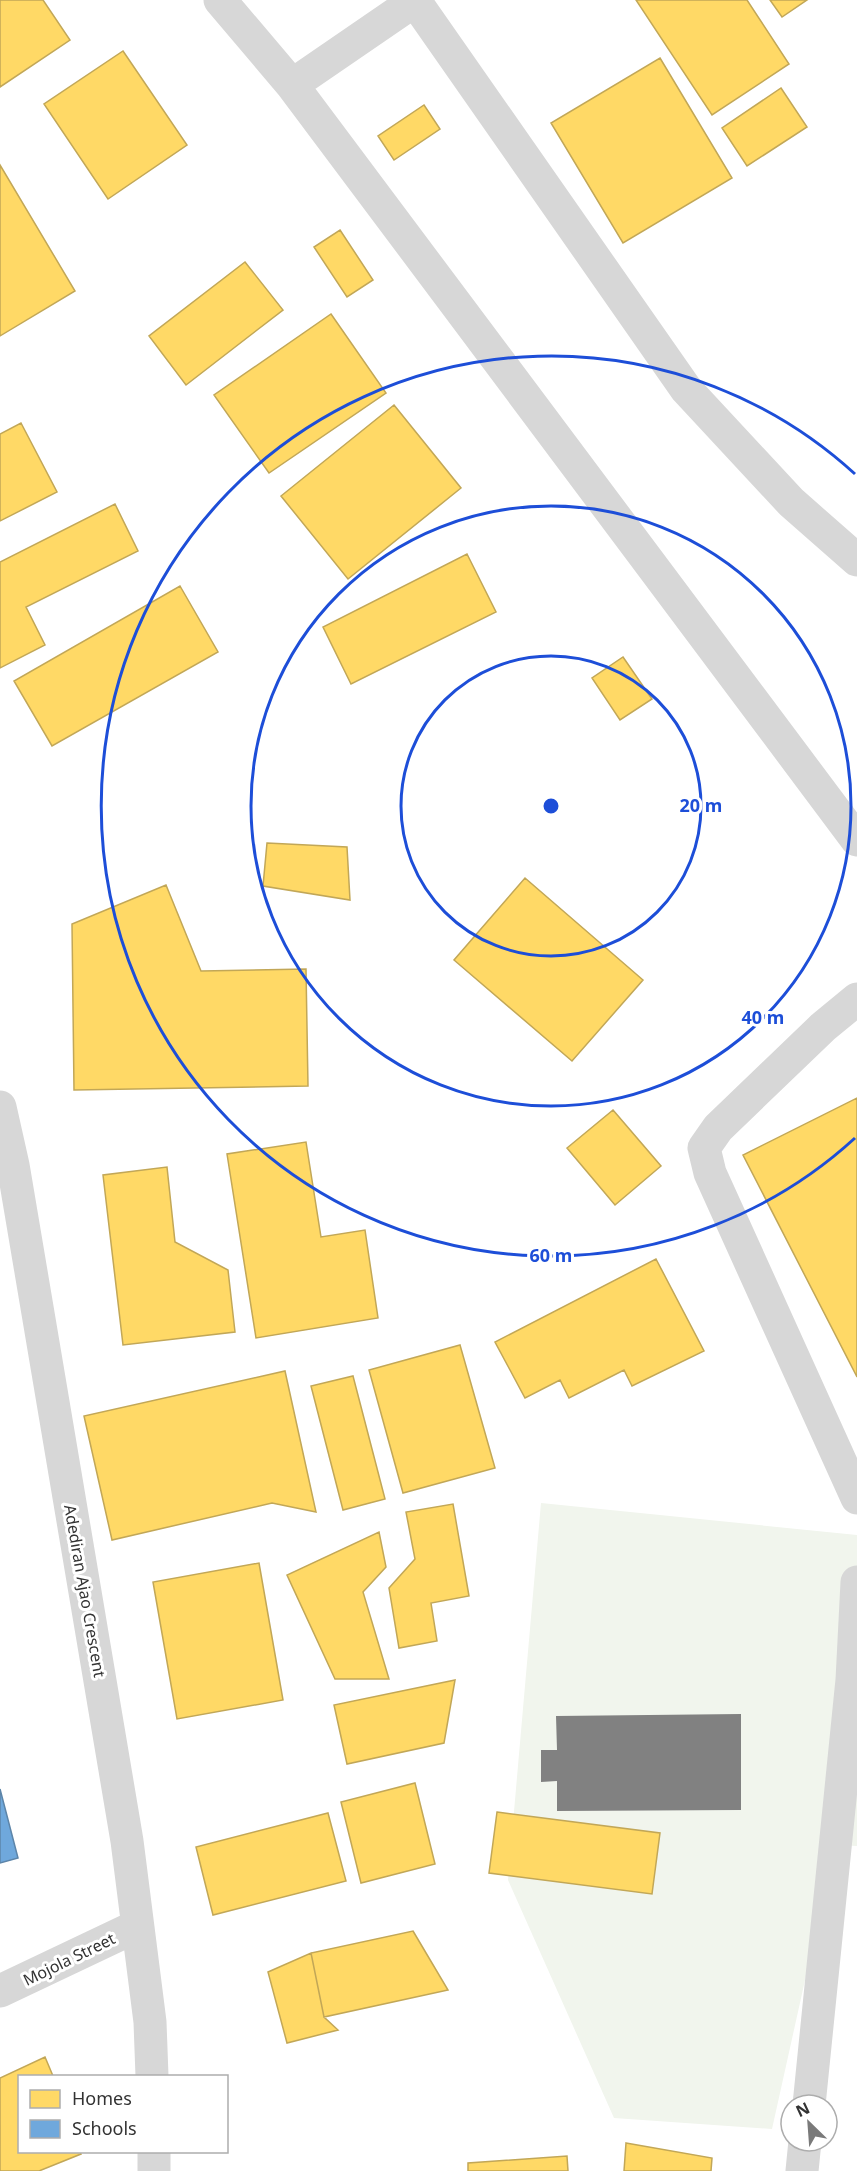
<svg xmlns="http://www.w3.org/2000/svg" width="857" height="2171" font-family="'Noto Sans',sans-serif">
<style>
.green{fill:#f1f5ed}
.homes{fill:#ffd966;stroke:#c2a757;stroke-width:1.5}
.schools{fill:#6fa8dc;stroke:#5d85a9;stroke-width:1.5}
.building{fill:#818181}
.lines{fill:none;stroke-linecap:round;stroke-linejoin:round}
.minor{stroke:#d7d7d7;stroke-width:33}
.ring{fill:none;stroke:#1d4ed8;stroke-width:3}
.labels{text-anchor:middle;stroke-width:6;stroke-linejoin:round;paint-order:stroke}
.street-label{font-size:16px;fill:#333;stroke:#fff}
.centre{fill:#1d4ed8;stroke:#fff;stroke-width:3}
.ring-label{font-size:18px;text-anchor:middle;font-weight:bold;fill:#1d4ed8;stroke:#fff;stroke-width:6;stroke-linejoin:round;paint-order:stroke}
</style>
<rect width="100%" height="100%" fill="#fff"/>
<path class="green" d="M541,1503L857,1535V1846L835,1845L772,2129L614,2118L508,1880Z"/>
<path class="homes" d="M0,0H43L70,40L0,87Z
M636,0H747L789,64L712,115Z
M770,0H807L782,17Z
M123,51L187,145L108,199L44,104Z
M660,58L732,178L623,243L551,123Z
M781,88L807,127L747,166L722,128Z
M424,105L440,129L394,160L378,136Z
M0,165L75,291L0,336Z
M340,230L373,280L347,297L314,247Z
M245,262L283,310L186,385L149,336Z
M331,314L386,393L269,473L214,395Z
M394,405L461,488L348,579L281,496Z
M21,423L57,492L0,521V434Z
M115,504L138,551L26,607L45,645L0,668V562Z
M467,554L496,612L351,684L323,627Z
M180,586L218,652L52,746L14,681Z
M623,657L652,699L620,720L592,678Z
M267,843L347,847L350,900L263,886Z
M525,878L643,980L572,1061L454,960Z
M166,885L201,971L306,969L308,1086L74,1090L72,924Z
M857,1098V1377L743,1155Z
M613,1110L661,1166L615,1205L567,1148Z
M306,1142L321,1237L365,1230L378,1318L256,1338L227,1154Z
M167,1167L175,1242L228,1270L235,1332L123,1345L103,1175Z
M656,1259L704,1351L632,1386L624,1370L569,1398L560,1380L525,1398L495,1342Z
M460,1345L495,1468L403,1493L369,1370Z
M285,1371L316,1512L272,1503L112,1540L84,1416Z
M353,1376L385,1499L343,1510L311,1386Z
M453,1504L469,1596L431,1603L437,1641L399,1648L389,1588L415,1559L406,1512Z
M379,1532L386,1567L363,1592L389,1679H335L287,1575Z
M259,1563L283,1700L177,1719L153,1582Z
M455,1680L444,1743L347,1764L334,1705Z
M415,1783L435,1864L361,1883L341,1802Z
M497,1812L660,1833L652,1894L489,1873Z
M328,1813L346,1881L213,1915L196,1847Z
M413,1931L448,1990L324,2017L311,1953Z
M311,1953L324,2017L338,2030L287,2043L268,1972Z
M45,2057L53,2076H20V2152H80L81,2154L39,2171H0V2078Z
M626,2143L712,2158L711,2171H624Z
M567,2156L568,2171H468V2163Z"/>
<path class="schools" d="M0,1789L18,1858L0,1863Z"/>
<path class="building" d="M741,1714V1810L557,1811V1781L541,1782V1750H557L556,1716Z"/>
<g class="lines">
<path class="minor" d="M220,0L292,85L416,0
M415,1L686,389L791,502L857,560
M292,85L857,840
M857,999L823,1027L718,1128L704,1148L710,1173L857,1498
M0,1107L13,1165L127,1841L150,2022L152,2076
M0,1991L137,1926
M809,2105L852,1680L857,1582
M154,2152V2171
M802,2171L805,2141"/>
</g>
<g class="ring">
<circle cx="551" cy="806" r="150"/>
<circle cx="551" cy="806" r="300"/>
<path d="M855 1138A450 450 0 1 1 855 474"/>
</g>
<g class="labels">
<g class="street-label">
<text transform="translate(85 1591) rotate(80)" y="6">Adediran Ajao Crescent</text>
<text transform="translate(69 1959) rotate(-26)" y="6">Mojola Street</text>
</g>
</g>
<circle cx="551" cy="806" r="9" class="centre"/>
<g class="ring-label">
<text x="701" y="812">20 m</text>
<text x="763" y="1024">40 m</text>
<text x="551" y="1262">60 m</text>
</g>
<rect x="18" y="2075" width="210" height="78" fill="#ffffff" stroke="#adadad" stroke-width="1.5"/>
<rect x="30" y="2090" width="30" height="18" fill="#ffd966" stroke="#adadad" stroke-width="1.5"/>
<text x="72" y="2105" font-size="18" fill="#333333">Homes</text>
<rect x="30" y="2120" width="30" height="18" fill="#6fa8dc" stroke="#adadad" stroke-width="1.5"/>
<text x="72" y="2135" font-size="18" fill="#333333">Schools</text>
<g transform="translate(809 2123) rotate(335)"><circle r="28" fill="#ffffff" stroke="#adadad" stroke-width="1.5"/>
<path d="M0-4.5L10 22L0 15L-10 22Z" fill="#7a7a7a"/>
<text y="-9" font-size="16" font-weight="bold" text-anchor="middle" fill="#333333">N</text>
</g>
</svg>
